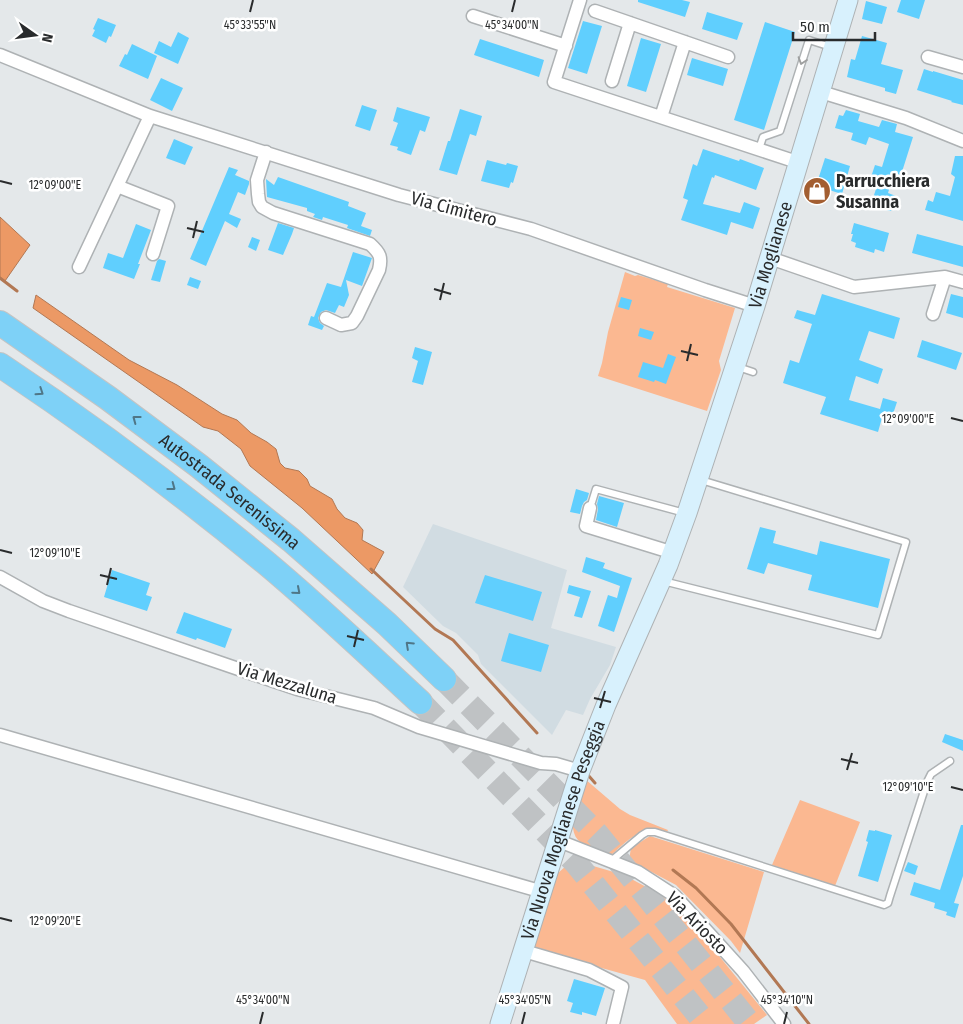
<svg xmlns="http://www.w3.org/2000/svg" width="963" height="1024" font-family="'Fira Sans Condensed',sans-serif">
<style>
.built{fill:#d1dce2}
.green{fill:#fbb891}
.water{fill:#ec9965;stroke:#b27854}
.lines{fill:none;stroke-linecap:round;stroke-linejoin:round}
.stream{stroke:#b27854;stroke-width:3}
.building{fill:#60cffe}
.highway-tunnel{stroke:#bfc2c4;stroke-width:24;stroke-dasharray:24 12;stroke-linecap:butt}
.lane-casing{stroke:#aeb2b4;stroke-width:9}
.street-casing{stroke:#aeb2b4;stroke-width:15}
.secondary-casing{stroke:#aeb2b4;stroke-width:21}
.highway-casing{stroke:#c3c4c4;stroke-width:26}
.lane{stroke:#fff;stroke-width:6}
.street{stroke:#fff;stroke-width:12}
.secondary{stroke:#d8f1fd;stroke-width:19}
.highway{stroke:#7ed1f7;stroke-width:24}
.oneway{stroke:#9fa0a0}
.oneway2{stroke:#4f7687}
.ticks{fill:none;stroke:#292b2c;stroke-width:2}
.labels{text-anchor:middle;stroke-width:5;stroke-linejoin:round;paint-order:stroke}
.poi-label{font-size:18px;font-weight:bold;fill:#292b2c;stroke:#fff;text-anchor:start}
.street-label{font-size:18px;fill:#292b2c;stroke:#fff}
.ticks-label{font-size:12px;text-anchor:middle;fill:#292b2c;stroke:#fff;stroke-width:5;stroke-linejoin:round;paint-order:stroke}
</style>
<rect width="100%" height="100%" fill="#e4e8ea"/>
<path class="built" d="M433,524L567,570L551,628L616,647L610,665L590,699L583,715L566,710L552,735L481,664L478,655L456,633L443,626L403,587Z"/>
<path class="green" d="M625,272L635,276L638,275L668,284L667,287L735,308L719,361L721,370L707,411L598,376L602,363L608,332Z
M585,779L620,809L630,815L668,830L667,832C659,831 650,829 643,832C630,836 621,847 611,855C601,851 585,848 578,840C565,825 580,796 585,779Z
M800,800L860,822L835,886L772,865Z
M650,836L764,872L740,953L731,941L676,885L629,860L631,848Z
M583,863L624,875L661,895L694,925L767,1015L754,1024H677L645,980L533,949L557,874L567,865Z"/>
<path class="water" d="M0,217L30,245L5,281L0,278Z
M36,295L129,360L177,385L222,414L237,420L251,433L267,442L276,449L280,463L285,468L299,471L307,479L310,486L332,499L337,509L345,518L357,523L363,530L362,540L384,552L372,574L302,508L250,466L241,449L218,431L203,427L33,308Z"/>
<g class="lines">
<path class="stream" d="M0,278L17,291
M371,569L435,629L453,640L537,733
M588,775L595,783
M673,870L696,888L731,924L809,1024"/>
</g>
<path class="building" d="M638,0H682L690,2L685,17L638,2Z
M901,0H925L919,19L897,12Z
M866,1L887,7L882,24L862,19Z
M707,12L743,23L737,40L702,29Z
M98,18L116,25L111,37L109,36L106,43L92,36L95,30L93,29Z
M583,21L602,26L587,74L568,68Z
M765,22L795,32L764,130L734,120Z
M178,32L189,38L178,64L154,53L159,41L171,47Z
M862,36L887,43L881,64L903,70L896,94L885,91V88L847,77L851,59L855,60Z
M641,38L661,44L646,92L627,86Z
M480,39L544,60L539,77L474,55Z
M132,44L157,56L148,79L119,66L125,54L127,55Z
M692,58L728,69L723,86L687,75Z
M924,69L933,72V71L963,80V105L951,102L952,101L917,90Z
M161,78L183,88L172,111L150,100Z
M362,105L377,110L370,131L355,126Z
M397,107L430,117L425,132L420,130L411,155L397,150L398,147L390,145L398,123L393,121Z
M460,109L482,116L476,136L470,134L457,175L439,170L448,141H450Z
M846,110L860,114L858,121L879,127L882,120L897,124L895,132L913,137L901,175L894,173L888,193L896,196L891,211L882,209L884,204L872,201L878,183L870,180L875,165L882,167L889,144L869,137L866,145L851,140L853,133L835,128L839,115L843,116Z
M174,139L193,147L185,165L166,158Z
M703,149L739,161L740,159L764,168L756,190L715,175L714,178L712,177L703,204L740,213L744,202L760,208L753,229L731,222L727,235L681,220L688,200L683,198L693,164L697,166Z
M955,156H963V221L925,210L928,200L933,202L936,192L950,196L955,177L951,174Z
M825,158L850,166L842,194L816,186Z
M487,160L506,165L507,163L518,166L513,183L511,182L509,188L481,181Z
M229,167L238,170L235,175L249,181V184L245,195L238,192L229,214L241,219L237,228L225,221L206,266L190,259Z
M278,177L349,202L348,206L366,213L361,226L372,230L370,236L347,228L348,225L323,217L322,220L313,217L315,214L307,211V208L267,197L266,179L274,185Z
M278,223L294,228L292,234L283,255L268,250Z
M854,223L889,233L884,252L875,249L874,253L855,247L856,243L851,241L853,234H851Z
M136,224L151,230L138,264H140L134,279L103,268L108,253L123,258Z
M917,234L963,246V267L912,253Z
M252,237L260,240L256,251L248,247Z
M353,252L372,258L362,286L346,280L349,295L344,307L339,305L335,313L326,310L321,312L318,318L320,323L324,326L322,330L308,325L311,316L314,317L327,283L341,287Z
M159,259L166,261L160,282L151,280L157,261Z
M190,277L201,281L198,289L187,285Z
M822,294L900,318L894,339L869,331L859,360L883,369L878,384L856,376L849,400L880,409L883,398L897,402L893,414L884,411L878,432L820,414L826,397L783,383L790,360L799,363L812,324L794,318L797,310L815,315Z
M951,294L963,297V318L946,313Z
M621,297L632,300L629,310L618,307Z
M640,328L654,332L651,340L638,336Z
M922,340L962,353L956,370L917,357Z
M415,347L432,352L423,385L412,382L418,361L412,358Z
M668,354L676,357L666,384L655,380L654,382L638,377L643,362L663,368Z
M576,489L589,493L587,500L584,502L582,506L580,514L570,512Z
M599,496L624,503L617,527L596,520L598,509L597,504Z
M760,527L776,531L773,543L817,555L820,541L890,559L878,608L808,590L812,575L768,563L764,574L747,569Z
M586,557L605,563L603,568L632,578L614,632L598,626L608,595L617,598L620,586L582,572Z
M112,570L150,583L146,595L152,597L147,611L104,597Z
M485,575L542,592L533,621L475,603Z
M569,585L591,591L582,618L574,616L580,597L567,593Z
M184,612L232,629L225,648L197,638L196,640L176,633Z
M509,633L549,645L541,672L501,661Z
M945,734L963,740V751L942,742Z
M961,825H963V876L954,903L959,904L955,918L946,915L947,912L934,908L935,903L910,895L914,882L940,890Z
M869,830L875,831V830L892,835L878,882L858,876L868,842L866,841Z
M908,862L918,866L915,875L904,871Z
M574,979L605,988L596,1016L582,1012V1015L570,1012L573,1003L567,1001Z"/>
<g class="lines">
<path class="highway-tunnel" d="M444,679L597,834L750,1024
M420,702L576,863L706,1024"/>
<g class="lane-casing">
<path id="lane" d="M759,149L763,137L780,131L809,40L831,47
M738,367L753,372
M592,502L596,489L685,513
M663,581L878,635L906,542L701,480
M611,861L642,835L647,832H655L884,905L888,903L890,896L927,782L931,774L950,761"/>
</g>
<g class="street-casing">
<path id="street" d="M580,0L554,82L800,163
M595,11L728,57
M473,16L566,46
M0,55L150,116L399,195L531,229L705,290L755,306
M928,57L963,67
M612,81L630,23
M821,92L906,118L963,141
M661,117L685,42
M266,152L257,180L258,194L259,202L262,207L273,213L370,244C380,253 382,257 379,270L357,316L352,323L341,325L326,318
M117,186L168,206L153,254
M770,258L854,287L945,277L963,282
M79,267L150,116
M933,314L945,277
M590,508L586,526L664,550L672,554
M0,577L43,601L69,611L297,689L374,708L419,727L541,763L556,764L580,771
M0,735L543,892
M559,841L638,872L675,896L743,971L784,1024
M524,951L589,970L622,987L613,1024"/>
</g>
<g class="secondary-casing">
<g id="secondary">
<path id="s1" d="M500,1024L580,771L606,705L668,565L687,513L755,306L848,0"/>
</g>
</g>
<g class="highway-casing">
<g id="highway">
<path id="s2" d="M0,323L108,398L199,466L291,540L387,624L444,679"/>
<path d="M0,365C92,426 180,492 265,562C319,607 369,655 420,702"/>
</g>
</g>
<use href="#lane" class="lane"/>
<use href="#street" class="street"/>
<use href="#secondary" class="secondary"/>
<use href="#highway" class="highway"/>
</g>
<defs><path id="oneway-chevron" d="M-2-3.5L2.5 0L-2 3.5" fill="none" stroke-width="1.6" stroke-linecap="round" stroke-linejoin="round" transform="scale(1.25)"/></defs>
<use class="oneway" href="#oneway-chevron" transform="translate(802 61) rotate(108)"/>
<g class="oneway2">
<use href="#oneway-chevron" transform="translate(40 392) rotate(34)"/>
<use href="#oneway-chevron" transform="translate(136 419) rotate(-143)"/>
<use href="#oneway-chevron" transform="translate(172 487) rotate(37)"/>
<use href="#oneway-chevron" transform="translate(297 591) rotate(41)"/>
<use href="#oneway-chevron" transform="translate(409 645) rotate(-137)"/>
</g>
<path class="ticks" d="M250,12L253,0M512,12L515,0M0,181L12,184M187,228L204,232M193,238L197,221M434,289L451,294M440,300L444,283M681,351L698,355M687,361L691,344M951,418L963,421M0,550L12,553M100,575L117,579M107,585L111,568M347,636L364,640M354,647L358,630M594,698L611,702M600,708L605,691M841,759L858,763M847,770L852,753M951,787L963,790M0,918L12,921M260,1024L263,1012M522,1024L525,1012M784,1024L787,1012"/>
<defs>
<g id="shop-disc" transform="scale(1.4375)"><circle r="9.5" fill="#a35e31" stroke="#fff"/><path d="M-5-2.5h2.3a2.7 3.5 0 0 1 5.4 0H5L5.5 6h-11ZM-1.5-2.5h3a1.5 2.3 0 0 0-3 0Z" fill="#fff"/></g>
</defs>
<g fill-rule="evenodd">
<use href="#shop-disc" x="817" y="191"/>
</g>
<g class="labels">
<g class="poi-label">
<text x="836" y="187">Parrucchiera<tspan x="836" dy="21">Susanna</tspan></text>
</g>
<g class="street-label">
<text transform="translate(454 209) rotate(15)" y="6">Via Cimitero</text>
<text dy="6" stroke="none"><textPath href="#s1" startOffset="816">Via Moglianese</textPath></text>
<text dy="6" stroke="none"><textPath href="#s2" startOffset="285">Autostrada Serenissima</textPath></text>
<text transform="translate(287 683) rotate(17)" y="6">Via Mezzaluna</text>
<text dy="6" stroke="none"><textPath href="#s1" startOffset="204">Via Nuova Moglianese Peseggia</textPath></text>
<text transform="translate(697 923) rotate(46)" y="6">Via Ariosto</text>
</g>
</g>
<g class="ticks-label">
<text x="512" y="29">45°34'00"N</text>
<text x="250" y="29">45°33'55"N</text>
<text x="55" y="189">12°09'00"E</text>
<text x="908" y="423">12°09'00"E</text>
<text x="55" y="557">12°09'10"E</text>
<text x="908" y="791">12°09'10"E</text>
<text x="55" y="925">12°09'20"E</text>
<text x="263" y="1004">45°34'00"N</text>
<text x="525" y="1004">45°34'05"N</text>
<text x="787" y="1004">45°34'10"N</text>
</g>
<g transform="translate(35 35) rotate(104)" stroke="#ffffff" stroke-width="4" paint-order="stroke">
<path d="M0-4L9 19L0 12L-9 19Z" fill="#292b2c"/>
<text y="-8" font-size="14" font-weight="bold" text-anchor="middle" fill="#292b2c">N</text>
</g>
<path d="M793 32v8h82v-8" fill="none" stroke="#292b2c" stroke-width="2.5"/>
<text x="800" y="32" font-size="15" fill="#292b2c" stroke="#ffffff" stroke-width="4" paint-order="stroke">50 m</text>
</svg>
